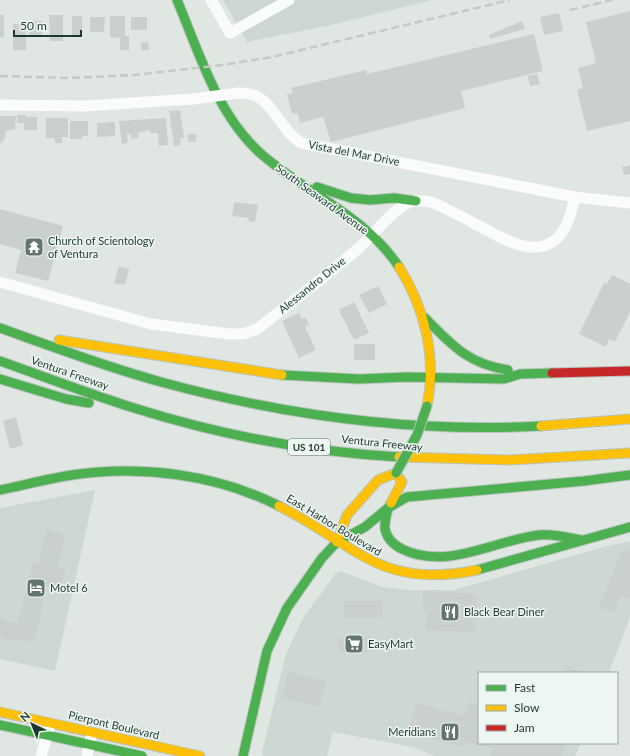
<svg xmlns="http://www.w3.org/2000/svg" width="630" height="756" font-family="Lato,sans-serif">
<style>
.built{fill:#cdd8d2}
.building{fill:#cad0cd}
.lines{fill:none;stroke-linecap:round;stroke-linejoin:round}
.fast-casing{stroke:#b9c4be;stroke-width:11}
.slow-casing{stroke:#b9c4be;stroke-width:11}
.jam-casing{stroke:#b9c4be;stroke-width:11}
.street{stroke:#fafbfb;stroke-width:11}
.fast{stroke:#4caf50;stroke-width:9}
.slow{stroke:#ffc107;stroke-width:9}
.jam{stroke:#c62828;stroke-width:9}
.rail{stroke:#c5c9c7;stroke-width:2.5;stroke-dasharray:8 4;stroke-linecap:butt}
.fast-bridge-casing{stroke:#b9c4be;stroke-width:11;stroke-linecap:butt}
.street-bridge{stroke:#fafbfb;stroke-width:11}
.fast-bridge{stroke:#4caf50;stroke-width:9}
.labels{text-anchor:middle;stroke-width:3;stroke-linejoin:round;paint-order:stroke}
.shield{fill:#edf6f1;stroke:#5c7269;stroke-width:1}
.shield-label{font-size:10px;font-weight:bold;fill:#1e392f}
.street-label{font-size:11px;fill:#1e392f;stroke:#edf6f1}
.poi-label{font-size:11px;fill:#1e392f;stroke:#edf6f1;text-anchor:start}
</style>
<rect width="100%" height="100%" fill="#e0e7e3"/>
<path class="built" d="M223,0H432L327,26L247,42Z
M95,490L55,671L0,659V508Z
M630,541V617L609,673H479V743H581L575,756H434L413,747L333,732L327,756H264L262,752L286,654L303,618L336,573L341,571L382,587L409,590H454L607,546Z"/>
<path class="building" d="M630,11V121L587,131L577,90L583,88L578,68L596,63L586,22Z
M559,13L563,31L544,35L540,17Z
M0,15H4V37H0Z
M49,15H63V41H50Z
M72,16H82V37H72Z
M110,16H125V36H129V50H120V38L110,37Z
M90,17H105L104,32H90Z
M131,17H147V30H131Z
M30,21H42V36H29Z
M522,21L525,29L490,39L489,35Z
M13,24H26V50H13Z
M534,34L543,71L461,91L465,108L331,142L323,117L300,123L298,113L292,114L287,94L293,93L291,88L366,70L367,74Z
M148,42L149,50H141V43Z
M537,74L540,84L530,86L528,76Z
M180,110L184,138H180L181,145L174,146L169,111Z
M17,115H26V117H37V130H24V123H17Z
M0,116H16L15,129L6,131L5,137L2,143H0Z
M46,118H68V137H62V143H55V138H46Z
M166,118L168,145L159,146L158,133H150V130L138,133V138L131,139V134L122,135H127L128,143L122,144L119,121Z
M70,121H88V136H82V139H70Z
M115,122V136L97,137V123Z
M188,134H196V142H188Z
M630,165V174L624,175L622,167Z
M234,202L258,205L255,222L248,221L249,218L232,216Z
M0,209L63,226L48,281L15,273L21,250L0,244Z
M119,266L129,269L125,285L114,283Z
M612,275L630,284V312L615,342L609,339L606,347L579,334L604,283L607,284Z
M378,286L387,304L369,313L359,295Z
M354,302L369,333L354,340L339,310Z
M299,313L302,319L306,318L309,325L305,327L316,350L299,358L282,321Z
M354,344H375V360H354Z
M16,417L23,445L10,449L3,421Z
M46,530L65,534L58,568L65,570L61,589L47,586L34,643L14,638L13,641L0,638V619L18,623L33,562L39,564Z
M623,548L630,551V599L621,596L614,613L599,607Z
M423,591L477,594L475,632L426,630L427,611H422Z
M344,601H382V618H344Z
M371,636V652L339,653L338,638Z
M566,666L583,673H563Z
M288,672L326,681L320,707L282,698Z
M469,702L479,704V743H566L562,756H491L493,749L465,742L464,747L408,733L416,703L465,716Z"/>
<g class="lines">
<g class="fast-casing">
<path id="fast" d="M177,0C199,52 216,112 259,152C303,192 365,215 399,267
M317,187L351,198L370,200L394,198L416,201
M425,318C452,345 468,364 508,370
M0,328C53,347 106,367 161,382C283,415 413,433 541,426
M0,361C45,377 89,394 134,408C220,435 310,452 399,457
M282,375L359,379L406,377L504,379L520,374L552,373
M0,379L66,399L89,403
M0,490C24,485 47,479 72,475C141,465 216,474 279,506
M388,508C387,514 384,522 385,529C387,539 394,545 402,549C447,571 495,540 539,535C553,534 567,537 581,540
M388,508L407,497L584,481L630,475
M477,570L630,527
M0,725L142,756
M243,756L267,651L287,608L322,558L337,542L365,527L388,508L391,503"/>
</g>
<g class="slow-casing">
<path id="slow" d="M399,267C425,308 437,358 427,406
M59,340L282,375
M541,426L630,419
M399,457L510,460L630,453
M279,506C357,545 380,590 477,570
M337,542L347,515L378,480L396,473L402,482L391,503
M0,712L200,756"/>
</g>
<g class="jam-casing">
<path id="jam" d="M552,373L630,371"/>
</g>
<path class="street" d="M211,0L230,33L289,0
M239,93C272,91 276,127 301,143L575,197L630,203
M0,105L86,106L193,99
M0,282L151,324L229,334H243L257,329C292,302 327,276 360,247C374,234 388,215 404,205C414,199 424,200 434,203C448,210 462,216 475,224C501,237 540,265 563,231C570,221 572,208 575,197
M41,756L49,729
M87,756L91,738"/>
<use href="#fast" class="fast"/>
<use href="#slow" class="slow"/>
<use href="#jam" class="jam"/>
<path class="rail" d="M570,10L612,0
M0,76L69,78L135,75L222,65L272,57L510,0"/>
<g class="fast-bridge-casing">
<path id="fast-bridge" d="M396,473L417,435L427,406"/>
</g>
<path class="street-bridge" d="M193,99L239,93"/>
<use href="#fast-bridge" class="fast-bridge"/>
</g>
<defs>
<g id="temple-square" transform="scale(1)"><rect x="-9" y="-9" width="18" height="18" rx="4" fill="#62766e" stroke="#edf6f1"/><path d="M0-6L5-2H3V0L6.5 2.5H4V6H1.5V3h-3V6H-4V2.5H-6.5L-3 0V-2H-5Z" fill="#fff"/></g>
<g id="hotel-square" transform="scale(1)"><rect x="-9" y="-9" width="18" height="18" rx="4" fill="#62766e" stroke="#edf6f1"/><path d="M-6-4.5h1.5V1H6V5H4.5V3h-9V5H-6ZM-4 0a1.8 1.8 0 1 1 3.6 0ZM.5 0V-2.5h3Q6-2.5 6 0Z" fill="#fff"/></g>
<g id="restaurant-square" transform="scale(1)"><rect x="-9" y="-9" width="18" height="18" rx="4" fill="#62766e" stroke="#edf6f1"/><path d="M-5-6h1v4h1v-4h1v4h1v-4h1v5L-1.5 .5V6h-2V.5L-5-1ZM5-6V6H3V1.5H1.5Q1.5-4 5-6Z" fill="#fff"/></g>
<g id="supermarket-square" transform="scale(1)"><rect x="-9" y="-9" width="18" height="18" rx="4" fill="#62766e" stroke="#edf6f1"/><path d="M-6-5.5h2.5l.6 2H6L4.5 2H-2.5L-4.4-4H-6ZM-1.5 3.2a1.3 1.3 0 1 0 .1 0ZM3 3.2a1.3 1.3 0 1 0 .1 0Z" fill="#fff"/></g>
</defs>
<g fill-rule="evenodd">
<use href="#temple-square" x="34" y="247"/>
<use href="#hotel-square" x="36" y="588"/>
<use href="#restaurant-square" x="450" y="612"/>
<use href="#supermarket-square" x="354" y="644"/>
<use href="#restaurant-square" x="450" y="732"/>
</g>
<g class="labels">
<rect class="shield" x="288" y="439" width="42" height="16" rx="3"/>
<g class="shield-label">
<text x="309" y="451">US 101</text>
</g>
<g class="street-label">
<text transform="translate(354 153) rotate(11)" y="4">Vista del Mar Drive</text>
<text transform="translate(322 199) rotate(36)" y="4">South Seaward Avenue</text>
<text transform="translate(312 285) rotate(-39)" y="4">Alessandro Drive</text>
<text transform="translate(70 373) rotate(19)" y="4">Ventura Freeway</text>
<text transform="translate(382 443) rotate(6)" y="4">Ventura Freeway</text>
<text transform="translate(334 525) rotate(31)" y="4">East Harbor Boulevard</text>
<text transform="translate(114 725) rotate(13)" y="4">Pierpont Boulevard</text>
</g>
<g class="poi-label">
<text x="48" y="245">Church of Scientology<tspan x="48" dy="13">of Ventura</tspan></text>
<text x="50" y="592">Motel 6</text>
<text x="464" y="616">Black Bear Diner</text>
<text x="368" y="648">EasyMart</text>
<text x="436" y="736" text-anchor="end">Meridians</text>
</g>
</g>
<rect x="478" y="672" width="140" height="72" fill="#edf6f1" stroke="#9aaaa3"/>
<rect x="486" y="685" width="20" height="6" fill="#4caf50" stroke="#9aaaa3"/>
<text x="514" y="692" font-size="12" fill="#1e392f">Fast</text>
<rect x="486" y="705" width="20" height="6" fill="#ffc107" stroke="#9aaaa3"/>
<text x="514" y="712" font-size="12" fill="#1e392f">Slow</text>
<rect x="486" y="725" width="20" height="6" fill="#c62828" stroke="#9aaaa3"/>
<text x="514" y="732" font-size="12" fill="#1e392f">Jam</text>
<g transform="translate(32 724) rotate(317)" stroke="#edf6f1" stroke-width="3" paint-order="stroke">
<path d="M0-3L7 15L0 10L-7 15Z" fill="#1e392f"/>
<text y="-6" font-size="11" font-weight="bold" text-anchor="middle" fill="#1e392f">N</text>
</g>
<path d="M14 30v6h67v-6" fill="none" stroke="#1e392f" stroke-width="2"/>
<text x="20" y="30" font-size="12" fill="#1e392f" stroke="#edf6f1" stroke-width="3" paint-order="stroke">50 m</text>
</svg>
